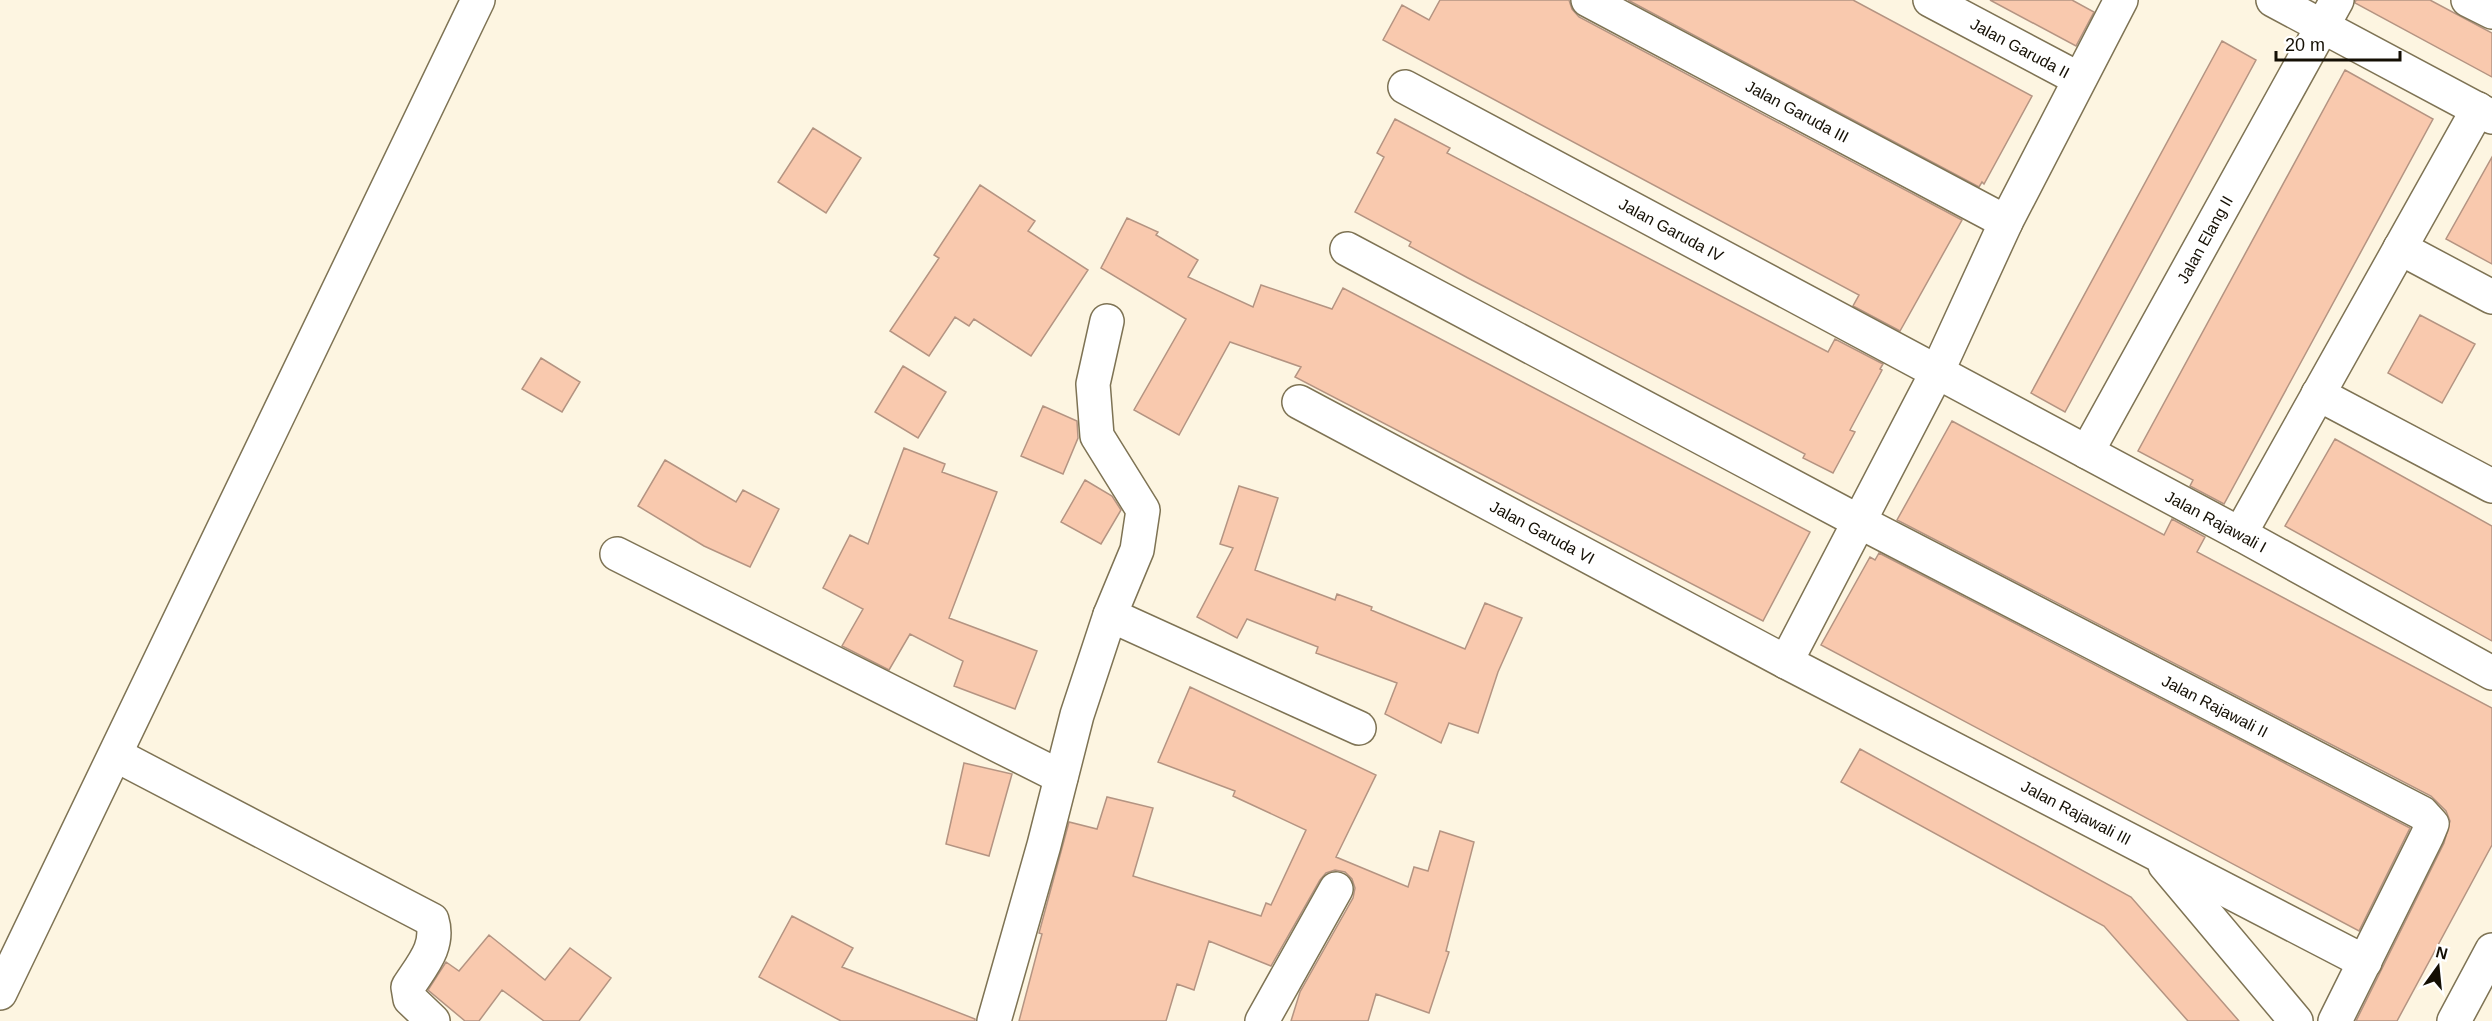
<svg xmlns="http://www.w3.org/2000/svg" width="2492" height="1021" font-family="Helvetica,sans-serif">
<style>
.building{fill:#f9c9ae;stroke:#b49482;stroke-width:1.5}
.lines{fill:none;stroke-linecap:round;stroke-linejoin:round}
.minor-casing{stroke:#7e7354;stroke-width:36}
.minor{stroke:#fff;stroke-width:33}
.labels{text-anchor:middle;stroke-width:5;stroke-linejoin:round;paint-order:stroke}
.street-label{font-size:16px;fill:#140f04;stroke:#fff}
</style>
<rect width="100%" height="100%" fill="#fdf5e1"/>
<path class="building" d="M1440,0H1569L1572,9L1579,17L1962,220L1900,331L1853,306L1859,295L1383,40L1402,5L1429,20Z
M1628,0H1853L2032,96L1984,184L1982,182L1979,187Z
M1990,0H2072L2094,12L2076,46Z
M2356,0H2430L2492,33V77L2355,3Z
M2222,41L2256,60L2065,412L2031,393Z
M2345,70L2433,119L2224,504L2190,486L2193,480L2138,451Z
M1395,119L1450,148L1447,153L1828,352L1835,339L1883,364L1880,369L1882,370L1850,430L1855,432L1833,473L1803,458L1805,454L1468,278L1409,246L1411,242L1355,212L1384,157L1377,153Z
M813,128L861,158L826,213L778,182Z
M2492,157V264L2446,239Z
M980,185L1035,221L1028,231L1088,270L1031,356L974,319L969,326L955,317L929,356L890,331L939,258L934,255Z
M1127,218L1158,232L1156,235L1198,260L1188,277L1253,307L1261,285L1332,309L1343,288L1810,532L1763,621L1295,377L1301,367L1230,342L1179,435L1134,410L1186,319L1101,268Z
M2420,315L2475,344L2442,403L2388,373Z
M541,358L580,382L562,412L522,389Z
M903,366L946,392L918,438L875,412Z
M1043,406L1077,421L1078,438L1063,474L1021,456Z
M1952,421L2164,535L2172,519L2205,537L2197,552L2492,708V845L2397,1021H2356L2444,843L2450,821L2446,811L2431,796L1897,520Z
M2335,439L2492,526V641L2285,526Z
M904,448L945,464L942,472L997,492L949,618L1037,651L1015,709L954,686L963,661L910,634L889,670L842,646L863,609L823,588L850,535L868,544Z
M665,460L736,502L743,490L779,509L750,567L704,546L638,506Z
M1085,480L1112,496L1121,510L1101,544L1061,522Z
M1239,486L1278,498L1255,570L1335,600L1337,594L1372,607L1371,610L1465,649L1485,603L1522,618L1498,672L1478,733L1449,723L1441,743L1385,714L1397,683L1316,653L1318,647L1247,619L1237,638L1197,617L1233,548L1220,544Z
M1879,553L2410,828L2359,931L1821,645L1870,557L1875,560Z
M1190,687L1376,775L1336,857L1408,887L1414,867L1428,871L1440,831L1474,842L1446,951L1449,952L1429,1013L1376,994L1368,1021H1291L1300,992L1353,898L1355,888L1352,879L1345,872L1335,870L1326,873L1320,880L1271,966L1209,941L1194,990L1177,984L1166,1021H1019L1042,934L1039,933L1069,822L1097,829L1107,797L1153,808L1133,876L1261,916L1266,903L1271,905L1306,830L1233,796L1235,791L1158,762Z
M1860,749L2131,897L2239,1021H2188L2104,926L1841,782Z
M964,763L1012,774L989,856L946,844Z
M792,916L853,948L842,967L975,1019V1021H841L759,977Z
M489,935L545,980L570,948L611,978L579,1021H544L502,990L479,1021H465L428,990L446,962L459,971Z"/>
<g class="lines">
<g class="minor-casing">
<g id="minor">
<path id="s1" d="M1588,0L2006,222"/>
<path id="s2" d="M1930,0L2079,79"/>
<path d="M2273,0L2492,117"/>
<path d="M2468,0L2492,12"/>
<path id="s3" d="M1405,87L2240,534L2492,673"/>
<path d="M2400,248L2492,297"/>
<path id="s4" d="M1347,249L1858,521L2422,813L2432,824L2427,836L2335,1021"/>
<path d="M2318,394L2492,486"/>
<path id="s5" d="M1299,402L1786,662L2365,962"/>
<path id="s6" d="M2087,452L2337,0"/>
<path d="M2240,534L2478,109"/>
<path d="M617,554L1061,777"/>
<path d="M1110,615L1359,728"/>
<path d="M1786,662L1938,370L2006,222L2121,0"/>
<path d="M116,755L432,920C440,946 422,965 408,987L410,999L433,1021"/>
<path d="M2165,865L2296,1021"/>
<path d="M0,993L478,0"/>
<path d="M994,1021L1044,845L1077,715L1110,615L1137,550L1143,510L1097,436L1093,384L1107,321"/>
<path d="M1262,1021L1336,889"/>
<path d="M2454,1021L2492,950"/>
</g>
</g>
<use href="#minor" class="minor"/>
</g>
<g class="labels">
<g class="street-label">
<text dy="6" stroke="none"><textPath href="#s2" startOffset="102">Jalan Garuda II</textPath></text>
<text dy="6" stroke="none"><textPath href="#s1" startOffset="237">Jalan Garuda III</textPath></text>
<text dy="6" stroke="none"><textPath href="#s3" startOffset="302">Jalan Garuda IV</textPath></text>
<text dy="6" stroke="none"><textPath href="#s6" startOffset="243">Jalan Elang II</textPath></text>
<text dy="6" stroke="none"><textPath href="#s3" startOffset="920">Jalan Rajawali I</textPath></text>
<text dy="6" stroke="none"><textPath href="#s5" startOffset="276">Jalan Garuda VI</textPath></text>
<text dy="6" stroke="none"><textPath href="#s4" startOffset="981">Jalan Rajawali II</textPath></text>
<text dy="6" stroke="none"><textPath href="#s5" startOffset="879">Jalan Rajawali III</textPath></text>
</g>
</g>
<g transform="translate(2438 967) rotate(15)" stroke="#ffffff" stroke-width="4.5" paint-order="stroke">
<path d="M0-4.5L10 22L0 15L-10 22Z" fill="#140f04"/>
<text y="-9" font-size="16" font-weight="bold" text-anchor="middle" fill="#140f04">N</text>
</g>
<path d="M2276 51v9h124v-9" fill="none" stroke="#140f04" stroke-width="3"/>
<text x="2285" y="51" font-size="18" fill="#140f04" stroke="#ffffff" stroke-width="4.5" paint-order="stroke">20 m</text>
</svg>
